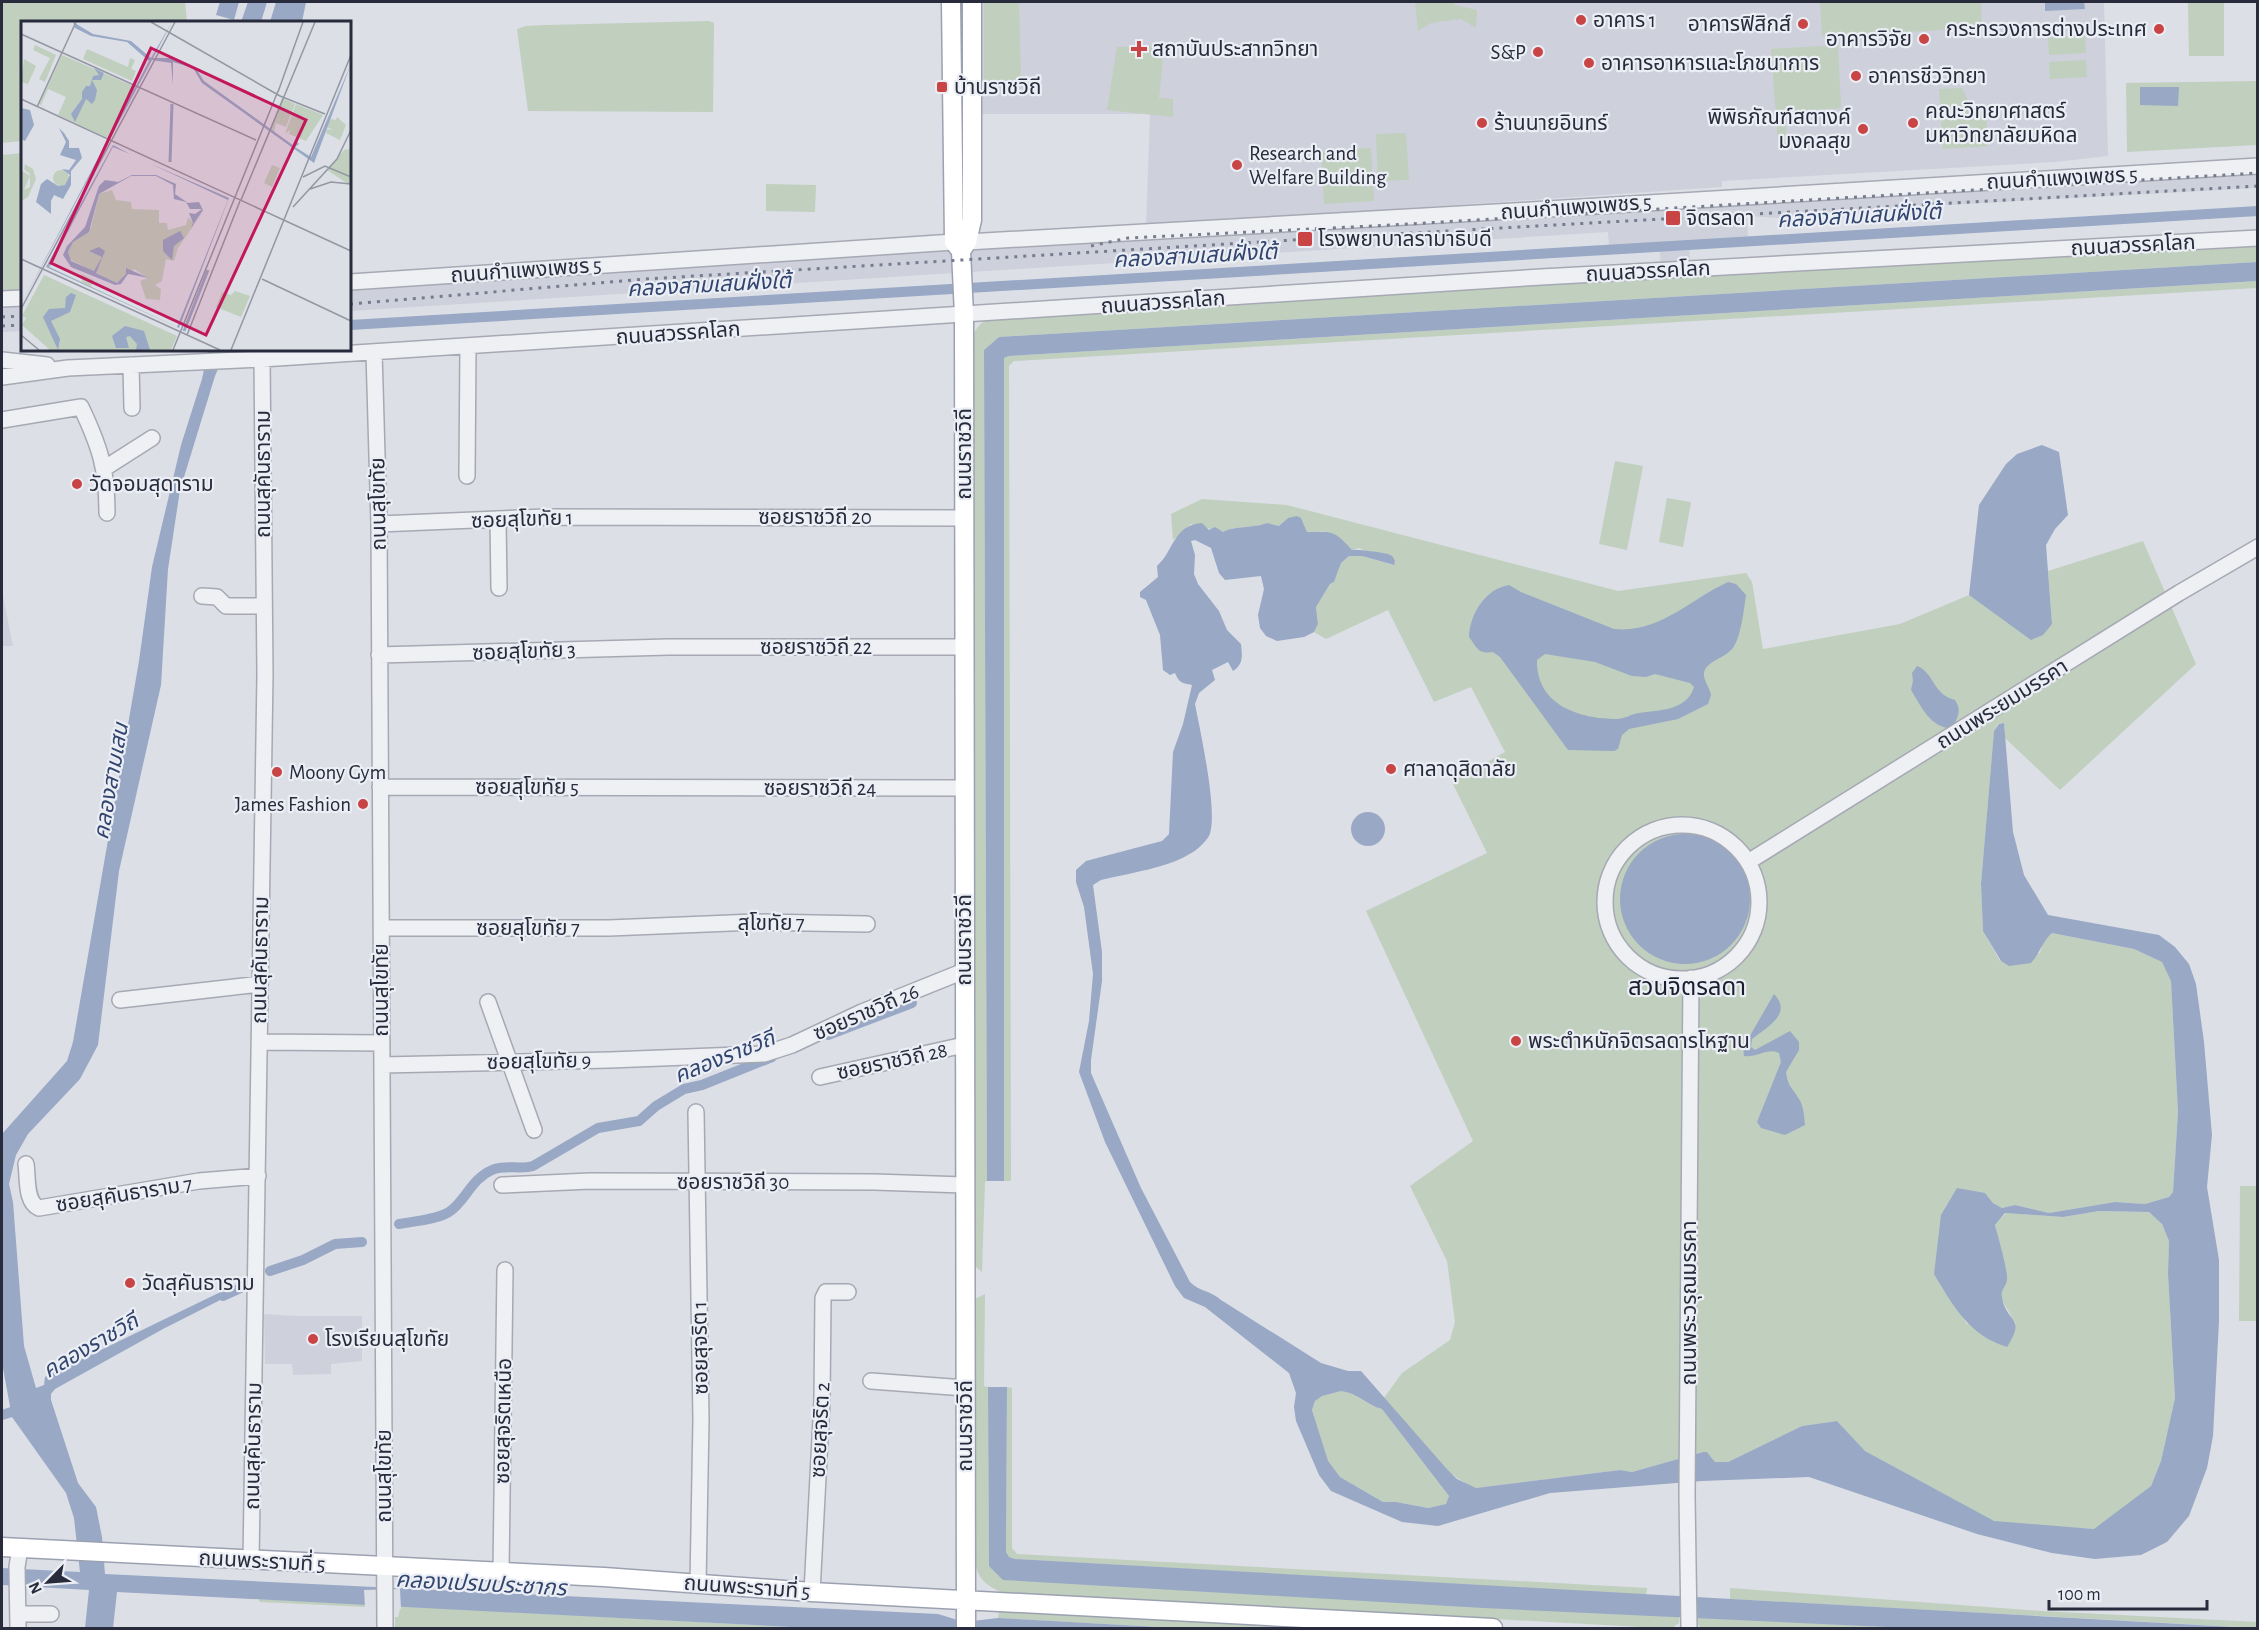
<svg xmlns="http://www.w3.org/2000/svg" width="2259" height="1630" font-family="'Alegreya Sans','Noto Sans Thai',sans-serif">
<style>
.built{fill:#ced1db}
.green{fill:#c0cfbe}
.water{fill:#98a8c5;fill-rule:evenodd}
.pier{fill:#dcdfe6}
.lines{fill:none;stroke-linecap:round;stroke-linejoin:round}
.canal{stroke:#98a8c5;stroke-width:10}
.minor-casing{stroke:#a6a9b3;stroke-width:18}
.major-casing{stroke:#9ca1b1;stroke-width:21}
.minor{stroke:#eff0f4;stroke-width:15}
.major{stroke:#fff;stroke-width:18}
.rail{stroke:#767c8f;stroke-width:3;stroke-dasharray:3 6;stroke-linecap:butt}
.poi-dot{fill:#c84445;stroke:#ebeef4;stroke-width:2}
.labels{text-anchor:middle;stroke-width:4.5;stroke-linejoin:round;paint-order:stroke}
.poi-label{font-size:21px;fill:#272b3b;stroke:#ebeef4;text-anchor:start}
.street-label{font-size:21px;fill:#272b3b;stroke:#ebeef4}
.water-label{font-size:22px;font-style:italic;fill:#32456e;stroke:#ebeef4}
.quarter-label{font-size:24px;fill:#191d2c;stroke:#ebeef4}
.inset-river{fill:none;stroke:#98a8c5;stroke-width:3}
.inset-road{fill:none;stroke:#9497a2;stroke-width:1.5}
.view{fill:#c2185b;fill-opacity:0.15;stroke:#c2185b;stroke-width:3}
.inset-edge{fill:none;stroke:#272b3b;stroke-width:3}
</style>
<rect width="100%" height="100%" fill="#dcdfe6"/>
<path class="built" d="M980,2H2104L2108,156L2055,162L1722,181V187L1146,226L1150,114H979Z
M2257,169V188L1929,206L1848,214L1781,218L1747,216L1748,238L1689,241L1690,263L1661,264L1659,244L1609,247L1608,232L350,311V285Z
M22,304V331L2,332V305Z
M2,591L13,646H2Z
M264,1314L297,1316H362V1361L331,1364V1374L293,1375L292,1364H265Z"/>
<path class="green" d="M2,2H185L187,22H22V141L2,143Z
M984,2H1019L1021,84L984,86Z
M1415,2H1454L1455,5L1477,10L1476,28L1461,19L1431,23L1418,31Z
M1820,2H1981L1982,27L1868,35L1822,36Z
M2188,2H2224V56H2189Z
M709,21L714,23L713,112L528,111L517,29L526,26L546,25Z
M2085,35L2086,53L2049,55L2048,37Z
M1157,45L1156,57H1163L1159,98L1173,99V117L1107,110L1117,47Z
M1838,45L1841,108L1785,112L1787,144H1778L1771,49Z
M2086,60L2087,77L2050,79L2049,62Z
M2257,81V145L2127,152L2126,83Z
M1962,88L1973,111H1986L1988,146L1943,149L1939,89Z
M1406,133L1409,180L1378,181L1376,134Z
M1371,148L1374,201L1324,204L1321,151Z
M22,153V291L2,293V155Z
M766,184L816,185L815,212L766,211Z
M2257,244V262L999,337L984,350L987,1181L985,1182L982,1272L975,1266L972,338C976,329 979,323 988,319L1537,284Z
M2257,281V288L1014,361L1009,366L1011,1181H1004V358L1009,356Z
M1615,461L1643,466L1627,550L1599,544Z
M1667,498L1691,502L1683,547L1659,542Z
M1202,499L1287,505L1618,591L1746,573L1752,582L1763,649L1900,624L1969,595L2031,639L2052,624L2048,571L2143,541L2196,664L2060,790L2005,738L2004,723L1998,724L1994,731L1981,884L1983,931L2000,961L2040,953L2043,941L2052,933L2134,949L2162,962L2171,980L2178,1112L2173,1192L2169,1197L2145,1204L2115,1202L2049,1213L2015,1205L2002,1208L1993,1203L1985,1193L1934,1274L1967,1324H2016L2002,1300L2001,1292L2007,1279L1995,1225L2006,1213L2063,1217L2099,1211L2149,1212L2162,1224L2169,1241L2168,1274L2175,1398L2161,1461L2151,1486L2095,1529L1994,1522L1865,1451L1837,1421L1802,1426L1728,1462H1715L1707,1452H1703L1632,1472L1620,1470L1476,1488C1445,1478 1406,1424 1384,1398L1402,1373L1450,1340L1455,1322L1447,1261L1410,1186L1473,1141L1366,911L1487,853L1452,782L1505,752L1471,687L1434,702L1388,610L1326,639L1314,632L1318,624L1316,607L1330,584L1334,582L1341,563L1349,556H1362L1393,565L1386,553H1369L1359,548L1352,550L1323,531L1307,532L1301,518H1288L1279,526L1267,523C1255,528 1233,526 1223,532L1191,524L1173,540L1171,514Z
M2240,1186H2257V1321H2239Z
M985,1294L984,1386L988,1387L989,1566L1679,1616V1623L1672,1628H1659L1001,1592C989,1587 979,1580 976,1567L975,1299Z
M1007,1387L1012,1388V1548L1017,1554L1647,1588L1646,1595L1015,1559L1009,1557L1006,1552Z
M1340,1391C1357,1392 1365,1405 1382,1409L1449,1496L1446,1504L1428,1508L1396,1502H1383L1340,1477L1327,1461L1312,1410L1315,1401L1322,1396Z
M1730,1588L2041,1611L2257,1622V1628L1730,1599Z
M259,1599L364,1604L365,1607L261,1602L259,1601Z
M401,1606L810,1628H395V1617H398Z
M1013,1611L1351,1628H1176L998,1618L999,1612Z
M1698,1617L1907,1628H1701L1697,1623Z"/>
<path class="water" d="M220,2H239L234,20L216,15Z
M248,2H267L261,22H241Z
M276,2H306L302,22H270Z
M2045,2H2084L2085,9L2045,11Z
M2140,87H2179L2178,106L2140,105Z
M2257,262V281L1009,356L1004,358V1181H987L984,350L999,337Z
M208,350H226L215,376L180,490L168,569L161,685L119,871L98,1045L80,1079L28,1134L16,1155L9,1184L13,1202L24,1346L36,1388L44,1385L45,1377L231,1287L236,1292L163,1329L55,1389L51,1394V1400L78,1483L96,1507L102,1537L105,1574L938,1614L964,1622L998,1618L1176,1628H810L117,1592L113,1628H85L89,1590L2,1585V1568L80,1572L74,1518L66,1493L12,1417L3,1368L2,1134L67,1061L73,1042L139,661L152,567L181,445L202,379Z
M2042,445L2059,452L2068,515L2055,529L2046,545L2052,624L2043,635L2031,640L1969,595L1979,505L2006,464L2017,454Z
M1297,516L1301,518L1307,532C1333,531 1335,531 1352,550C1355,549 1385,553 1388,554C1393,556 1393,557 1395,561L1394,565L1362,556H1349L1341,563L1334,582L1330,584L1316,607L1318,624L1314,632L1304,637L1277,641L1266,636L1260,628L1258,615L1264,589L1261,576L1225,580L1219,573L1211,548L1195,540L1191,541L1195,555L1194,574L1198,584L1219,611L1227,630L1241,644C1242,655 1244,664 1233,671L1228,662L1212,670L1215,680L1199,693L1195,704C1200,730 1219,815 1209,836C1206,841 1198,849 1193,852C1169,868 1129,873 1101,880L1093,885L1102,952V981L1091,1060V1073L1141,1188L1190,1282C1200,1292 1210,1290 1221,1300L1321,1363L1348,1371H1361L1445,1467L1457,1479L1476,1488L1620,1470L1632,1472L1703,1452H1707L1715,1462H1728L1802,1426L1837,1421L1865,1451L1994,1521L2094,1529L2151,1486L2161,1461L2175,1398L2168,1274L2169,1241L2162,1224L2149,1212L2099,1211L2063,1217L2005,1213L1995,1225C1998,1237 2008,1270 2007,1280C2006,1287 2000,1290 2002,1297C2006,1323 2027,1316 2007,1347C1969,1335 1954,1307 1934,1274L1941,1215L1957,1188L1985,1193L1993,1203L2002,1208L2015,1205L2049,1213L2115,1202L2145,1204L2169,1197L2173,1192L2178,1112L2171,981L2162,962L2134,949L2052,933C2042,942 2040,953 2031,963L2009,966L2001,961L1983,931L1981,884L1994,731L1999,724L2004,723L2013,832L2024,875L2048,915L2159,935L2175,947L2189,964L2196,984L2204,1042L2212,1135L2207,1187L2219,1260V1321L2213,1436L2207,1468L2189,1516L2167,1542L2141,1555L2095,1559L2052,1553L1977,1534L1809,1477L1702,1481L1550,1493L1438,1526L1402,1522L1331,1491L1319,1475L1296,1421L1294,1407L1296,1393L1289,1373L1205,1307L1184,1298L1175,1286L1105,1142L1079,1072L1089,1021L1093,974L1084,907L1076,882V870L1086,861L1162,841L1169,834L1173,752L1183,724L1192,685C1182,683 1179,683 1175,673L1170,675L1163,670L1160,635L1146,600L1140,597V592L1158,577L1157,566C1174,551 1173,525 1202,523L1209,530L1215,527L1223,532C1233,526 1255,528 1267,523L1279,526L1288,518ZM1341,1391C1358,1393 1366,1405 1382,1409L1449,1496L1446,1504L1428,1508L1396,1502H1383L1340,1477L1328,1461L1312,1410L1315,1401L1322,1396Z
M1728,582L1736,584L1746,595C1744,608 1741,639 1732,649C1725,658 1706,661 1704,673C1703,680 1710,688 1711,695L1708,704L1678,719L1629,729L1622,735L1618,749L1614,751L1568,750L1500,657L1493,652C1478,654 1478,649 1469,637C1470,614 1485,589 1509,585L1521,592L1614,629C1658,634 1691,599 1728,582ZM1545,654L1595,662L1632,676L1646,677L1655,674L1690,683L1694,687C1687,711 1659,710 1639,713C1632,714 1624,719 1617,719C1579,719 1536,705 1537,660Z
M1917,666C1934,672 1933,695 1955,700C1962,711 1958,717 1952,728C1931,729 1921,706 1911,690L1913,681L1912,673Z
M1351 829a17 17 0 1 1 34 0a17 17 0 1 1-34 0Z
M1620 899a65 65 0 1 1 130 0a65 65 0 1 1-130 0Z
M1774,994C1793,1014 1767,1027 1752,1039L1751,1047L1755,1050L1790,1031L1799,1042V1050L1786,1072C1788,1087 1792,1087 1799,1099C1804,1107 1804,1116 1805,1125L1785,1135L1761,1128L1757,1122L1781,1062L1779,1053C1768,1047 1757,1058 1744,1056L1743,1048Z
M988,1387H1007L1006,1552L1009,1557L1015,1559L2253,1628H1907L1484,1608L1003,1580L989,1566Z"/>
<path class="pier" d="M400,1589L401,1609L365,1607L364,1590Z"/>
<g class="lines">
<path class="canal" d="M350,325L2258,211
M828,1035L912,1003
M399,1224C414,1221 436,1220 449,1212C465,1202 471,1179 492,1170C505,1164 520,1170 533,1166L598,1128L639,1121L656,1106L684,1089L702,1085L772,1057
M270,1271L303,1260L335,1244L362,1242
M223,1296L245,1286
M2,1415L24,1408"/>
<g class="minor-casing">
<path id="minor" d="M967,242L1531,210L2258,166
M350,282L954,242
M2,299L22,298
M374,352L379,524L385,1628
M2,360L47,365
M131,365L132,408
M2,377L68,368L262,359L1541,277L2258,238
M2,420L81,407C100,447 107,469 107,513
M105,468L152,438
M467,476L468,346
M498,519L499,588
M379,524L546,517L964,518
M202,596L217,597L226,606H264
M379,655L668,647H964
M380,787L965,788
M1605 902a77 77 0 1 1 154 0a77 77 0 1 1-154 0Z
M1748,862L2179,593L2258,547
M381,928H609L755,922L867,924
M120,1000L260,984
M488,1002L534,1130
M259,1042L382,1043
M382,1065L610,1060L764,1054L792,1045L862,1012L964,971
M820,1077L964,1045
M696,1112L701,1419L698,1584
M26,1164C28,1177 25,1202 39,1208L199,1181L258,1176
M502,1185L590,1181L874,1182L964,1185
M871,1381L965,1388
M251,1561L265,675L262,359
M501,1572L505,1270
M812,1592L822,1400L823,1298L826,1292H848
M19,1614H51
M18,1628L17,1567L20,1548
M1689,1628L1687,1496L1691,978"/>
</g>
<g class="major-casing">
<path id="major" d="M951,2L954,242L961,251L964,315L966,1628
M961,251L967,242L972,220V2
M2,1547L604,1577L812,1592L1493,1628"/>
</g>
<use href="#minor" class="minor"/>
<use href="#major" class="major"/>
<path class="rail" d="M1091,246L1128,238L1392,225L2258,173
M350,304L646,279L1393,234L2258,186
M2,317L22,316
M2,326L22,325"/>
</g>
<g class="poi-dot">
<circle cx="1581" cy="20" r="6"/>
<circle cx="1803" cy="24" r="6"/>
<circle cx="2159" cy="29" r="6"/>
<circle cx="1924" cy="39" r="6"/>
<path d="M1136 40h6v6h6v6h-6v6h-6v-6h-6v-6h6z"/>
<circle cx="1538" cy="52" r="6"/>
<circle cx="1589" cy="63" r="6"/>
<circle cx="1856" cy="76" r="6"/>
<rect x="936" y="81" width="12" height="12" rx="3"/>
<circle cx="1482" cy="123" r="6"/>
<circle cx="1913" cy="123" r="6"/>
<circle cx="1863" cy="129" r="6"/>
<circle cx="1237" cy="165" r="6"/>
<rect x="1665" y="210" width="16" height="16" rx="3"/>
<rect x="1297" y="231" width="16" height="16" rx="3"/>
<circle cx="77" cy="484" r="6"/>
<circle cx="1391" cy="769" r="6"/>
<circle cx="277" cy="772" r="6"/>
<circle cx="363" cy="804" r="6"/>
<circle cx="1516" cy="1041" r="6"/>
<circle cx="130" cy="1283" r="6"/>
<circle cx="313" cy="1339" r="6"/>
</g>
<g class="labels">
<g class="poi-label">
<text x="1593" y="27">อาคาร 1</text>
<text x="1791" y="31" text-anchor="end">อาคารฟิสิกส์</text>
<text x="2147" y="36" text-anchor="end">กระทรวงการต่างประเทศ</text>
<text x="1912" y="46" text-anchor="end">อาคารวิจัย</text>
<text x="1152" y="56">สถาบันประสาทวิทยา</text>
<text x="1526" y="59" text-anchor="end">S&amp;P</text>
<text x="1601" y="70">อาคารอาหารและโภชนาการ</text>
<text x="1868" y="83">อาคารชีววิทยา</text>
<text x="954" y="94">บ้านราชวิถี</text>
<text x="1925" y="118">คณะวิทยาศาสตร์<tspan x="1925" dy="24">มหาวิทยาลัยมหิดล</tspan></text>
<text x="1851" y="124" text-anchor="end">พิพิธภัณฑ์สตางค์<tspan x="1851" dy="24">มงคลสุข</tspan></text>
<text x="1494" y="130">ร้านนายอินทร์</text>
<text x="1249" y="160">Research and<tspan x="1249" dy="24">Welfare Building</tspan></text>
<text x="1686" y="225">จิตรลดา</text>
<text x="1318" y="246">โรงพยาบาลรามาธิบดี</text>
<text x="89" y="491">วัดจอมสุดาราม</text>
<text x="1403" y="776">ศาลาดุสิดาลัย</text>
<text x="289" y="779">Moony Gym</text>
<text x="351" y="811" text-anchor="end">James Fashion</text>
<text x="1528" y="1048">พระตำหนักจิตรลดารโหฐาน</text>
<text x="142" y="1290">วัดสุคันธาราม</text>
<text x="325" y="1346">โรงเรียนสุโขทัย</text>
</g>
<g class="street-label">
<text transform="translate(2062 178) rotate(-3)" y="7">ถนนกำแพงเพชร 5</text>
<text transform="translate(1576 207) rotate(-4)" y="7">ถนนกำแพงเพชร 5</text>
<text transform="translate(2133 245) rotate(-3)" y="7">ถนนสวรรคโลก</text>
<text transform="translate(526 270) rotate(-4)" y="7">ถนนกำแพงเพชร 5</text>
<text transform="translate(1648 271) rotate(-3)" y="7">ถนนสวรรคโลก</text>
<text transform="translate(1163 302) rotate(-4)" y="7">ถนนสวรรคโลก</text>
<text transform="translate(678 333) rotate(-4)" y="7">ถนนสวรรคโลก</text>
<text transform="translate(964 454) rotate(-90)" y="7">ถนนราชวิถี</text>
<text transform="translate(263 474) rotate(-90)" y="7">ถนนสุคันธาราม</text>
<text transform="translate(378 504) rotate(-91)" y="7">ถนนสุโขทัย</text>
<text x="815" y="524">ซอยราชวิถี 20</text>
<text transform="translate(522 519) rotate(-2)" y="7">ซอยสุโขทัย 1</text>
<text x="816" y="654">ซอยราชวิถี 22</text>
<text transform="translate(524 651) rotate(-2)" y="7">ซอยสุโขทัย 3</text>
<text transform="translate(2002 704) rotate(-32)" y="7">ถนนพระยมมรรคา</text>
<text x="527" y="794">ซอยสุโขทัย 5</text>
<text x="820" y="795">ซอยราชวิถี 24</text>
<text x="771" y="930">สุโขทัย 7</text>
<text x="528" y="935">ซอยสุโขทัย 7</text>
<text transform="translate(964 940) rotate(-90)" y="7">ถนนราชวิถี</text>
<text transform="translate(260 960) rotate(-89)" y="7">ถนนสุคันธาราม</text>
<text transform="translate(381 990) rotate(-90)" y="7">ถนนสุโขทัย</text>
<text transform="translate(866 1012) rotate(-23)" y="7">ซอยราชวิถี 26</text>
<text transform="translate(539 1061) rotate(-1)" y="7">ซอยสุโขทัย 9</text>
<text transform="translate(892 1061) rotate(-12)" y="7">ซอยราชวิถี 28</text>
<text x="733" y="1189">ซอยราชวิถี 30</text>
<text transform="translate(124 1194) rotate(-9)" y="7">ซอยสุคันธาราม 7</text>
<text transform="translate(1689 1303) rotate(-90)" y="7">ถนนพระวรุณมรรคา</text>
<text transform="translate(700 1348) rotate(-91)" y="7">ซอยสุจริต 1</text>
<text transform="translate(503 1421) rotate(-89)" y="7">ซอยสุจริตเหนือ</text>
<text transform="translate(965 1426) rotate(-90)" y="7">ถนนราชวิถี</text>
<text transform="translate(820 1430) rotate(-87)" y="7">ซอยสุจริต 2</text>
<text transform="translate(253 1446) rotate(-89)" y="7">ถนนสุคันธาราม</text>
<text transform="translate(384 1476) rotate(-90)" y="7">ถนนสุโขทัย</text>
<text transform="translate(262 1561) rotate(3)" y="7">ถนนพระรามที่ 5</text>
<text transform="translate(747 1587) rotate(4)" y="7">ถนนพระรามที่ 5</text>
</g>
<g class="water-label">
<text transform="translate(1859 215) rotate(-3)" y="8">คลองสามเสนฝั่งใต้</text>
<text transform="translate(1195 255) rotate(-3)" y="8">คลองสามเสนฝั่งใต้</text>
<text transform="translate(709 284) rotate(-3)" y="8">คลองสามเสนฝั่งใต้</text>
<text transform="translate(110 781) rotate(-80)" y="8">คลองสามเสน</text>
<text transform="translate(724 1056) rotate(-22)" y="8">คลองราชวิถี</text>
<text transform="translate(90 1345) rotate(-30)" y="8">คลองราชวิถี</text>
<text transform="translate(481 1583) rotate(3)" y="8">คลองเปรมประชากร</text>
</g>
<g class="quarter-label">
<text x="1687" y="995">สวนจิตรลดา</text>
</g>
</g>
<g transform="translate(21 21)">
<rect width="330" height="330" fill="#dcdfe6"/>
<path d="M14,24L35,34L24,61L18,58L29,37L12,29ZM66,28L107,46L109,37L114,39L110,48L115,50L111,60L62,38ZM41,34L115,66L87,117L37,94L45,76L27,68L20,84L27,89L18,83ZM3,38L15,45L7,63L0,61ZM261,77L274,83L265,106L255,102L253,111L249,108ZM275,83L302,94L285,120L268,113L269,109L264,113ZM316,96L325,104L319,119L305,112L306,108L312,109L306,106L310,98L315,99ZM328,128L330,144V165L306,149L323,129ZM4,143L12,148L15,158L7,176L0,180V149L9,155L3,169L9,166V153L3,148ZM251,144L259,147L251,166L243,162ZM32 157a8 8 0 1 1 16 0a8 8 0 1 1-16 0ZM91,169L95,179L110,181L111,188L138,189V202H146L147,209L165,204L167,196L173,203L184,188L157,227L153,240L145,238L141,260L134,264L140,268L139,279L125,278L119,260L127,257L113,248L96,262L48,238L47,230L52,221L70,207L78,173ZM57,193L29,246L61,261L60,253L73,259L70,266L132,295L28,246ZM23,254L156,315L150,329H29L1,304L5,297L1,295ZM214,270L229,275L220,296L195,286L201,271L210,274Z" fill="#c0cfbe"/>
<path d="M52,1L72,13L110,20L130,37L151,1L132,37H150L174,46L183,60L273,125L274,119L278,123L274,126L290,136L330,43L293,142L181,62L172,47L152,41V64L150,42L131,39L0,284L128,40L106,21L70,15L54,7ZM73,47L83,52L80,59H71L76,69L74,79L71,83L65,78L54,101L50,93L61,78V71L65,65H69L72,55L78,54ZM0,87L9,89L13,104L4,120L0,118ZM38,107L43,112L48,120V127H58L61,137L50,150V164L42,178L33,174L30,180V193L15,181L20,163L26,158L37,165L44,164L49,154L41,148L48,149L55,139L39,134L45,121ZM92,124L109,133L92,126L28,246L156,306L207,179L128,142L208,177L158,307L25,246ZM111,154H135L155,163L154,173L167,182L178,181L182,189L170,207L172,202L168,192L174,193L181,188H169L165,181L153,178L152,164L135,155H110L78,173L68,211L52,221L47,231L50,240L73,250L81,236L68,230L78,226L84,230L75,252L96,262L105,253V247L128,257L107,253L100,263L94,264L50,246L42,234L46,225L64,206L78,165L84,159L97,161ZM159,210L163,217L153,225L151,239L142,230V219ZM50,272L55,274L49,291L30,300L39,318L37,329L22,296L28,288L44,287L45,276ZM104,305L123,310L129,329H115L116,323L109,315L105,316L108,327H95L91,315Z" fill="#98a8c5"/>
<path class="inset-river" d="M149,141L151,83M163,310L187,249"/>
<path class="inset-road" d="M130,1L259,75L304,93M0,13L235,119M330,41V80M257,71L282,1M0,78L330,230M16,86L55,1M330,117V141M282,156L304,145L330,156M289,168L310,161L330,163M220,179L294,1M272,186L316,138L330,109M0,238L199,329M241,258L330,300M0,288L154,1M0,314L18,329M166,314L219,180M152,329L257,70M210,329L330,34"/>
<path class="view" d="M130,27L285,99L185,314L30,242Z"/>
<rect width="330" height="330" class="inset-edge"/>
</g>
<rect width="2259" height="1630" fill="none" stroke="#272b3b" stroke-width="6"/>
<g transform="translate(48 1582) rotate(245)" stroke="#ebeef4" stroke-width="4.5" paint-order="stroke">
<path d="M0-4.5L10 22L0 15L-10 22Z" fill="#272b3b"/>
<text y="-9" font-size="16" font-weight="bold" text-anchor="middle" fill="#272b3b">N</text>
</g>
<path d="M2049 1600v9h158v-9" fill="none" stroke="#272b3b" stroke-width="3"/>
<text x="2058" y="1600" font-size="18" fill="#272b3b" stroke="#ebeef4" stroke-width="4.5" paint-order="stroke">100 m</text>
</svg>
